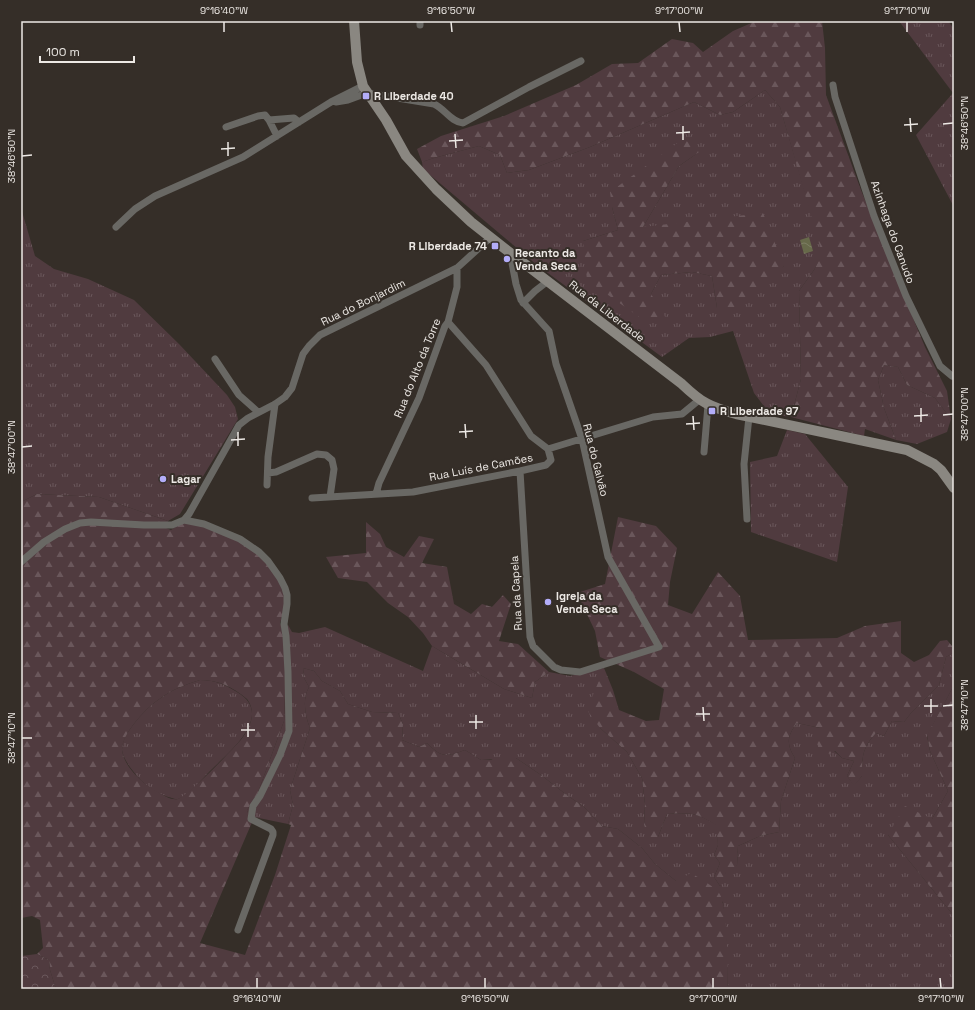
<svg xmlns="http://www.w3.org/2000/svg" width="975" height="1010" font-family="'Space Grotesk',sans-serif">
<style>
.grass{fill:url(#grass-tufts);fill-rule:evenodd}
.forest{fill:url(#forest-firs);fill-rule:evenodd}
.park{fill:url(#park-crowns)}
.water{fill:url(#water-waves)}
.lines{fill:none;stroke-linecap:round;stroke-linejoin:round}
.street{stroke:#696864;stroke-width:7}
.secondary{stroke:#8a8781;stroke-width:10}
.ticks{fill:none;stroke:#ede9e5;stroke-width:1.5}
.poi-dot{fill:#b3adf9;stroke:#352e28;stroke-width:1.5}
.labels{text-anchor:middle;stroke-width:4;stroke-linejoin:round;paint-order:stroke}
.poi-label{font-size:11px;font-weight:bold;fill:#ede9e5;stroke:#352e28;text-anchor:start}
.street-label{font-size:11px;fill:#ede9e5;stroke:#352e28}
.neatline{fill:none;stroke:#ede9e5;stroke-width:1.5}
.ticks-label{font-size:10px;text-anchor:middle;fill:#ede9e5}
</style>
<defs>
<pattern id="grass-tufts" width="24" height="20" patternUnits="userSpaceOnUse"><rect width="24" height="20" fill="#503b3f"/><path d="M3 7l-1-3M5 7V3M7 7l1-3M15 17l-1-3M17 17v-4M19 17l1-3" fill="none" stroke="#6a575b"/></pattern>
<pattern id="forest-firs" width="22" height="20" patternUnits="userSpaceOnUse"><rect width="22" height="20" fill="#503b3f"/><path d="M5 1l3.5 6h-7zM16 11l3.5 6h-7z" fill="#6a575b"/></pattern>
<pattern id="park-crowns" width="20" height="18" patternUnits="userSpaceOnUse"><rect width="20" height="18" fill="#503b3f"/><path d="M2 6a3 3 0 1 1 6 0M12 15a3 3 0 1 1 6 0" fill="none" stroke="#6a575b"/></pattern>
<pattern id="water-waves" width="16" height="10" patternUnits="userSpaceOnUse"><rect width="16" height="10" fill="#67694a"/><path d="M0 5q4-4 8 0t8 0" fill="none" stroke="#7d7e64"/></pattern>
</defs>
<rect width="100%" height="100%" fill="#352e28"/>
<path class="grass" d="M899,21H948L954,29V207L916,135L953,93Z
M765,90L780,107L823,254L814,270L799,291L801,379L791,417L770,414L754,393L733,331L710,337L689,338L662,357L537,265L423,169L422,162L434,158L479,146L500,155L507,173L529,170L590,147L694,102L720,115L733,112ZM699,152L679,166L643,227L784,266L717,308L712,276L692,272L661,275L651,294L583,241L618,230L612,207Z
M21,208L35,256L54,269L88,279L134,300L179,344L227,395L235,407L238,419L180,514L168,521L99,497L37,494L21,502Z
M884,365L898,367L907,385L935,398L951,419L947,432L917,444L896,440L884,408L878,380Z
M787,430L805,434L848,487L837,562L751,532L750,462L777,456Z
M288,625L292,632L299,633L325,627L423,671L432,646L504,689L532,698L535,682L549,672L570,676L604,668L600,728L627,752L642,778L645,804L644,825L658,837L667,814C690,812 697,813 717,825L718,845L714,855L720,863L714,877L720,886L726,872L737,865L738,846L760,836L779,832L781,801L795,758C786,744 787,736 797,723L820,728L834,751L842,758L854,761L847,776L854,785L862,776C862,757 862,748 876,733L884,736L892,721L904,722L911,713L939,685L946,657L953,653L952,649H954V685L927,736L930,751L948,791L932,819L888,835L954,916V989H728L726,936L723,902L676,881L655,864L642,848L618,829L602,826L583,806L568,796L541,775L516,758L481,760L465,750C446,757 442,758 427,743L419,747L402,740L403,724L398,713L372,712L348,704L340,691L322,681L314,671L303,668L304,678L309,687C302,699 305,716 310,728L290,790L293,805L288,824L249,816L247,810L257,795L284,721Z
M200,680C215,680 224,684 237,692C276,715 229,752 210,771C203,778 188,796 178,799C176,799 174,799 172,798C158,795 142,784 133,771C128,765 123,757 122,750C122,740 128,732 133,725C152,701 170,689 200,680Z"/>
<path class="forest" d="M756,21H822L825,48L826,95L861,190L891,265L925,347L947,391L951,419L935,398L907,385L898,367L884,365L878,380L884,408L896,440L865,429L864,436L791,417L801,379L799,291L814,270L822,254L780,107L765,90L733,112L720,115L694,102L590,147L529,170L507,173L500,155L479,146L434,158L422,162L417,149L441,136L504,116L576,85L612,64L638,63L672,39L693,43L703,52L733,31Z
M683,139L694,145L699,152L679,166L643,227L763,213L784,266L729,318L717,308L712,276L692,272L661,275L651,294L667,320L642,319L587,280L583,241L618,230L612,207L610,192Z
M37,494L99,497L168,521L166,528L171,530L183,522C205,526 227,534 246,545C257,552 280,577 284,590C287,598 283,615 280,623L284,634L286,669L284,721L257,795L247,810L249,816L253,820L200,943L245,955L275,875L291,825L288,824L293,805L290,790L310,728C305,716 302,699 309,687L304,678L303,668L314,671L322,681L340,691L348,704L372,712L398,713L403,724L402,740L419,747L427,743C442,758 446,757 465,750L481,760H491L496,757L516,758L541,775L568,796L583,806L602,826L618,829L642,848L655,864L676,881L691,873C699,878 714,886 719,893C728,904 728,972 728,989H56L50,970L49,960L37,954L43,948L40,920L32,916L21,918V502ZM200,680C218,680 233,687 247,699C258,713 249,731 238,743C229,753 189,795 178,799C171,801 162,794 156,791C142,783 124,767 122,750C122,741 128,732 133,725C152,701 170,689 200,680Z
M618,517L656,526L677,548L670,582L668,605L692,614L718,572L740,596L748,640L837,638L865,626L901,621V653L914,662L929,655L940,641L947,640L952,646L953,653L946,657L939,685L911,713L904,722L892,721L884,736L876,733C862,748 862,757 862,776L854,786L847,776L854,761L842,758L835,751L830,754L819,750L816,738L820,728L797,723C787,736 786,744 795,758L781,801L779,832L760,836L738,846L737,865L732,872H726L725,880L720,886L714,877L720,863L714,855L718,845L716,825C697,813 690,812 667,814L658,837L653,844L644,825L645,804L642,778L627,752L600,728L587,710L604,668L613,690L619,710L646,721L659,720L664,689L634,672L600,657L595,631L577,593L605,584Z
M366,522L380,534L386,547L404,557L419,536L434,539L422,563L447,567L454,604L471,614L482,604L492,607L503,595L511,604L499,641L518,644L549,672L535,682L532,698L504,689L432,646L423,633L408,617L388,603L367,582L338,578L326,557L366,553Z
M954,685V916L888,835L905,806L932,819L948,791L930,751L927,735Z"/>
<path class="park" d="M37,954L49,960L50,970L56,989H21V956Z"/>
<path class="water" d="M809,237L813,251L804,254L800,240Z"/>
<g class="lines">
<path class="street" d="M420,21V25
M833,85L835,97L874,216L906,296L940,366L952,376
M336,102L348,100L367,93L434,104C445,109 451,122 463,123L529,87L581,61
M226,127L258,116L265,115L269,120
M277,136L269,120L294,118L299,122
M116,227L135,209L155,196L243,157L331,102L363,86
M513,255L512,263L516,284L521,300L549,331L556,364L582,439L608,557L659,647L580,672L561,670L554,667L533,646L530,637L520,471
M523,303L535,291L548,281
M448,322L486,365L531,436L548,449
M215,359L239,395L258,412
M704,452L708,405
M268,473L276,472L317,454L326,455L332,460L334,469L330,497
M267,485L268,457L275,404
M376,494L379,483L419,398L445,326L448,322L457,287V268
M312,498L413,492L520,471L546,465L551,460L548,449L653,417L682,414L699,400
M747,519L744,464L749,417
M184,520L189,514L239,425L248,418L275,404L285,397L292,388L303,354L309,346L320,335L457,268L491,237
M21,562L44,542L65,529L80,523L91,522L144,525H172L184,520L204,524L240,539L259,552L268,561L280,578L285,588L287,595V604L284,624L286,636L288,672L289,731L280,755L260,796L253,806L251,819L271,829L273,832V835L238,930"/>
<path class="secondary" d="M354,21L357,62L363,86L386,120L406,156L436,189L471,222L504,248L682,384C702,403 710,407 736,414L907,450L934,464L941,470L954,488"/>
</g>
<path class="ticks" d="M224,22V32M451,22L452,32M679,22L680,32M907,22V32M910,118L911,132M943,124L953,123M904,125L918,124M683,126V140M676,133L690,132M455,134L456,148M449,141L463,140M228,142V156M221,149L235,148M22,156L32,155M921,408V422M943,415L953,414M693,416L694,430M914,416L928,415M465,424L466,438M686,424L700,423M238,432V446M459,432L473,431M231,440L245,439M22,447L32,446M931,699V713M924,706H938M943,706L953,705M703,707L704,721M696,714H710M476,715V729M469,722H483M248,723V737M241,730H255M22,738H32M257,978V988M485,978V988M713,978V988M940,978L941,988"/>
<g class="poi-dot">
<rect x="362" y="92" width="8" height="8" rx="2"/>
<rect x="491" y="242" width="8" height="8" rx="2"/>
<circle cx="507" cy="259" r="4"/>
<rect x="708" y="407" width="8" height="8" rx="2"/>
<circle cx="163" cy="479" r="4"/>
<circle cx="548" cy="602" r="4"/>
</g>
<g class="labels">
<g class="poi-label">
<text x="374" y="100">R Liberdade 40</text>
<text x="487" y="250" text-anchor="end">R Liberdade 74</text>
<text x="515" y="257">Recanto da<tspan x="515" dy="13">Venda Seca</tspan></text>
<text x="720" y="415">R Liberdade 97</text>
<text x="171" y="483">Lagar</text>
<text x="556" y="600">Igreja da<tspan x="556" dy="13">Venda Seca</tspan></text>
</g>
<g class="street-label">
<text transform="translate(893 232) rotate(70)" y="4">Azinhaga do Canudo</text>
<text transform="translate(363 302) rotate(-26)" y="4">Rua do Bonjardim</text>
<text transform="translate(607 311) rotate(38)" y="4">Rua da Liberdade</text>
<text transform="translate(417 368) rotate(-68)" y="4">Rua do Alto da Torre</text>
<text transform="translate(596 460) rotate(76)" y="4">Rua do Galvão</text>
<text transform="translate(481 467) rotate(-11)" y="4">Rua Luís de Camões</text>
<text transform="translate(516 593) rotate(-93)" y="4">Rua da Capela</text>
</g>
</g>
<rect width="975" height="1010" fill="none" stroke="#352e28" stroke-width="44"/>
<path d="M40 56v6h94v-6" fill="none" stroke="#ede9e5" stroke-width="2"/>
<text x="46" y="56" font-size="12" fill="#ede9e5" stroke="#352e28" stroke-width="3" paint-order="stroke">100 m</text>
<rect x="22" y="22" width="931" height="966" class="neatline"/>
<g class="ticks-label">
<text x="224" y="14">9°16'40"W</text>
<text x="451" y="14">9°16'50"W</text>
<text x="679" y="14">9°17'00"W</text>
<text x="907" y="14">9°17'10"W</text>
<text transform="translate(964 123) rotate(-90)" y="4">38°46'50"N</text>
<text transform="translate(11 156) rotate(-90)" y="4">38°46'50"N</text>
<text transform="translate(964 414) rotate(-90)" y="4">38°47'00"N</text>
<text transform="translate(11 447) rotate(-90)" y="4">38°47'00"N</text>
<text transform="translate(964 705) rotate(-90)" y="4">38°47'10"N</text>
<text transform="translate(11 738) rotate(-90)" y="4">38°47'10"N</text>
<text x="257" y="1002">9°16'40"W</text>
<text x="485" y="1002">9°16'50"W</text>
<text x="713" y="1002">9°17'00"W</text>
<text x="941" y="1002">9°17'10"W</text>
</g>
</svg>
